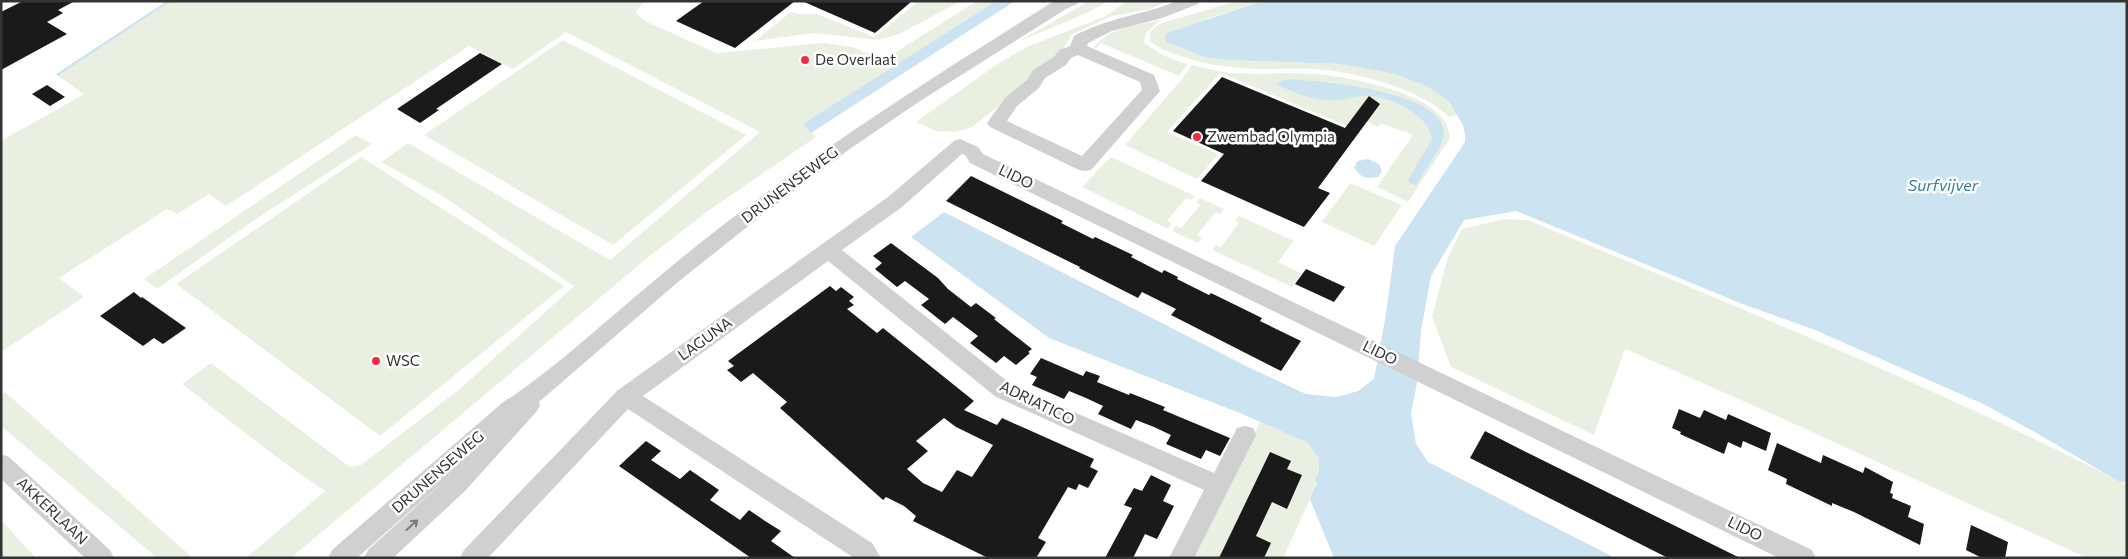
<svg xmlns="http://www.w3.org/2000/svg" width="2128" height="559" font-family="Commissioner,sans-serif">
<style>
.green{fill:#eaf0e1;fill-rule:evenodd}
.water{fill:#cce4f1}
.building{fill:#1a1a1a;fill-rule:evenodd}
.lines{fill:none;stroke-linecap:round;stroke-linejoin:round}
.minor{fill:#d0d0d0;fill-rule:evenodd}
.oneway{stroke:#7a7a7a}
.poi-dot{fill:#f72841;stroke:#fff;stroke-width:2}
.labels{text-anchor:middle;stroke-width:5;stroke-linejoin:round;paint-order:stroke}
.poi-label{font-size:15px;fill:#333;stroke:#fff;text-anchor:start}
.street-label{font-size:15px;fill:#333;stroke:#fff}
.water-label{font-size:16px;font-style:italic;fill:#367ca0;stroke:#fff}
</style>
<rect width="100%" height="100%" fill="#fff"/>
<path class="green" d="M171,1H644L636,12L643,20L716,53L823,43L853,47L869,54L880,62L977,1H996L804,124L816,137L708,211L646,259L291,558H246L325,491L283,462L182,384L211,363L350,467L361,465L461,388L574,286L441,195L381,162L408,143L610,260L760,132L566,32L513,69L469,46L226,206L209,194L177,214L167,209L59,278L84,297L1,352V141L84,94L58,76Z
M919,1H961L899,34L878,40L815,33L755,41L791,12L800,14H817L874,37Z
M1089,1H1108L1091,11L1018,42Z
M1127,1H1169L1150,9L1112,16L1072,34L1060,54L1026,85L972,127L955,132L936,131L916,122L999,63L1029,46L1106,16Z
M1236,1H1262L1209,18L1165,37L1166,41L1180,48L1226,60L1340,64L1395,74L1426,86L1450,102L1458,114L1449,117C1421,89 1354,71 1315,69C1266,68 1229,73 1180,56C1169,52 1159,49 1150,41V32L1159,24Z
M1161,20L1147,32L1144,42C1157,54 1171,59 1188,64L1179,76L1101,43L1095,49L1094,47C1111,27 1136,25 1161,20Z
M563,40L746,135L613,245L424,135Z
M1192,65C1205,68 1219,72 1233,73C1259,75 1286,72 1312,74C1344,75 1456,95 1449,140L1408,202L1377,187L1413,135L1381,123L1378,127L1367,122L1368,119L1356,115L1347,126L1220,73L1167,132L1218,154L1197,179L1125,145L1182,79Z
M356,135L372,144L253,221L157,289L144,279Z
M361,157L564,286L380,436L176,284Z
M1111,157L1195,196L1191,200L1186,198L1167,221L1172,224L1168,229L1082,187Z
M1350,183L1402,205L1374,246L1322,222Z
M1200,198L1224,209L1220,214L1216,212L1197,235L1202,238L1198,243L1172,231L1176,226L1181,228L1200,205L1196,202Z
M1239,216L1294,241L1278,262L1301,273L1292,287L1212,250L1216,245L1221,247L1239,223L1235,221Z
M1504,219L1528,220C1729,304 1933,385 2127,485V558H2087L1768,412L1625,349L1594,435L1451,367L1432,317L1447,260L1462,229Z
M5,392L193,558H157L1,426V395Z
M1260,422L1308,443L1319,459V471L1311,497L1283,558H1264L1271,543L1219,558H1193ZM1291,461L1287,469L1302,475L1287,509L1272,502Z
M1,520L36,558H1Z"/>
<path class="water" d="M167,1H171L58,76L56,74Z
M996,1H1015L811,133L803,124Z
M1262,1H2127V483L2118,481L2033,431L1983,404L1815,330L1740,303L1516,211L1464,220L1431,276L1421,331L1417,383L1411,413L1416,444L1428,462L1438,467L1615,558H1334L1310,499L1317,482L1315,481L1319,471V459L1308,443L1242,414L1049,338L911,237L944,212L1248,367L1306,394L1337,397L1358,391L1374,379L1386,314L1395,246L1465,142V134L1463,126L1450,102L1426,86L1395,74L1340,64L1226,60L1205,57L1166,42L1165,37L1167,33Z
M1288,79C1318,81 1442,90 1444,132C1444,145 1427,167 1420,179L1416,185L1411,184L1408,180L1432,139C1429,113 1385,93 1361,96C1350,97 1339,102 1327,100C1311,99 1293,93 1279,85L1278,82Z
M1368,159L1379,164L1382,171L1378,177C1366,179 1360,178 1354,167L1358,161Z"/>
<path class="building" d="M23,1H75L58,10L63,13L47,22L67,34L1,70V12Z
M704,1H795L735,48L676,21Z
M802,1H912L875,33Z
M480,53L502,64L436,109L439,110L420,123L397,109Z
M1222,77L1345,128L1369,96L1380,104L1318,188L1330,193L1304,227L1201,181L1224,154L1173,131Z
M47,85L65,97L50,106L32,94Z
M971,176L1063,221L1061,223L1093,239L1095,237L1133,255L1131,257L1162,273L1164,270L1178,277L1177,279L1209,295L1211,293L1262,318L1260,321L1301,341L1281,371L1171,315L1176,309L1142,292L1138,298L1079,268L1080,267L946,201Z
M891,243L938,278L948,289L971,307L976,303L996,318L994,319L1032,349L1028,352L1030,353L1016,365L1004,356L996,363L970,343L978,336L953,317L945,324L921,305L929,299L905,281L897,287L875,269L882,263L873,256Z
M1306,269L1345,287L1334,302L1295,284Z
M830,286L836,291L841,287L854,297L849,301L854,305L847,309L877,333L883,328L974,401L964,410L997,425L1002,418L1094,459L1090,467L1098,471L1088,488L1079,484L1076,490L1068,487L1038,538L1046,542L1036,558H988L913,521L916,516L904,506L886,497L883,500L780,408L787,402L753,373L741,382L727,370L734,366L728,361ZM944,418L956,427L993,445L972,477L957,470L942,492L923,483L907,469L928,451L916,441Z
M134,292L141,298L142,297L186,328L163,344L154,338L143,346L100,316Z
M1041,358L1083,376L1086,371L1100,376L1097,382L1129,395L1130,393L1165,407L1163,410L1230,438L1220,456L1206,450L1201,459L1166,444L1171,435L1154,427L1136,420L1131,429L1098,414L1103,406L1086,398L1069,391L1064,399L1032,385L1037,377L1030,374Z
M1679,409L1700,418L1704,410L1726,420L1728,414L1771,433L1766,451L1743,441L1741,448L1728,442L1724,454L1680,434L1681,432L1672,428Z
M1485,431L1518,448L1740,558H1668L1470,458Z
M646,441L661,451L651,460L680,479L690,470L719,490L710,500L740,520L749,510L765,521L781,531L771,541L795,558H751L619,466Z
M1777,443L1821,463L1823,455L1863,473L1865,467L1893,482L1890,493L1893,494L1892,498L1911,506L1908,517L1924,524L1920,545L1854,512L1832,503V506L1830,505L1786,484L1787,479L1768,470Z
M1270,452L1291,461L1287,469L1302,475L1287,509L1272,502L1256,536L1271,543L1264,558H1219Z
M1151,475L1171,485L1163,501L1174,506L1157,539L1145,534L1133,558H1105L1132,508L1124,505L1134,488L1142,491Z
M1971,525L2008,542L2005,558H1982L1966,550Z"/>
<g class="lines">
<path class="minor" d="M1054,1H1079L1077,4L1066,9L917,103L847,151L761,216L678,282L539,402L540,405L537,411L465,491L393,558H364L368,550L451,475L357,558H328L332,550L502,403C543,377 578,345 615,314C658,277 701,241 747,207C845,132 950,67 1054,1Z
M1177,1H1200L1198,4L1162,18L1112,31L1088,43L1087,46L1154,75L1160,91L1091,170L1085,171L1079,170L990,127L987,123L1005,98L1027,80L1033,70L1054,57L1059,50L1070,46L1074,36C1106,18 1143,15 1177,1ZM1078,55L1140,82L1142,90L1082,156L1007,121L1017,106L1039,88L1045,78L1066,65L1071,58Z
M960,139L978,147L983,154L1812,550L1816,558H1779L970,163L965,155L962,154L902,207L842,250L1012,385L1214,473L1237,428L1245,426L1253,428L1256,435L1194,558H1169L1204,490L996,397L828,261L643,396L872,543L881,558H854L628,409L488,558H460L464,550L618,390L888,197L954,141Z
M1,454L9,457L110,550L114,558H85L1,479Z"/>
</g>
<defs><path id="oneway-shaft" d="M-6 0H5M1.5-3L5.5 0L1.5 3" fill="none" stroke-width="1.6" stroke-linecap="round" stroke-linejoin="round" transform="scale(1.25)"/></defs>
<use class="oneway" href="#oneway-shaft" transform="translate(412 525) rotate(-42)"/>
<g class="poi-dot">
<circle cx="805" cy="60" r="5"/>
<circle cx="1197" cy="137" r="5"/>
<circle cx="376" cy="361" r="5"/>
</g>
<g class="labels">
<g class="poi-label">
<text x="815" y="65">De Overlaat</text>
<text x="1207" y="142">Zwembad Olympia</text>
<text x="386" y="366">WSC</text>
</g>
<g class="street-label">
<text transform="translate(1016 177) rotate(26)" y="5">LIDO</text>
<text transform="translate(790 185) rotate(-37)" y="5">DRUNENSEWEG</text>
<text transform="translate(705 339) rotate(-36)" y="5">LAGUNA</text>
<text transform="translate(1380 353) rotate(26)" y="5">LIDO</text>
<text transform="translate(1037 403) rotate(26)" y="5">ADRIATICO</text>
<text transform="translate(438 472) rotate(-41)" y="5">DRUNENSEWEG</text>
<text transform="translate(52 511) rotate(43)" y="5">AKKERLAAN</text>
<text transform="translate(1745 529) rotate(26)" y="5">LIDO</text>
</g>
<g class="water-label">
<text x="1943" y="191">Surfvijver</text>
</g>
</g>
<rect width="2128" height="559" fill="none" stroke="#333333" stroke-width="5"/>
</svg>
